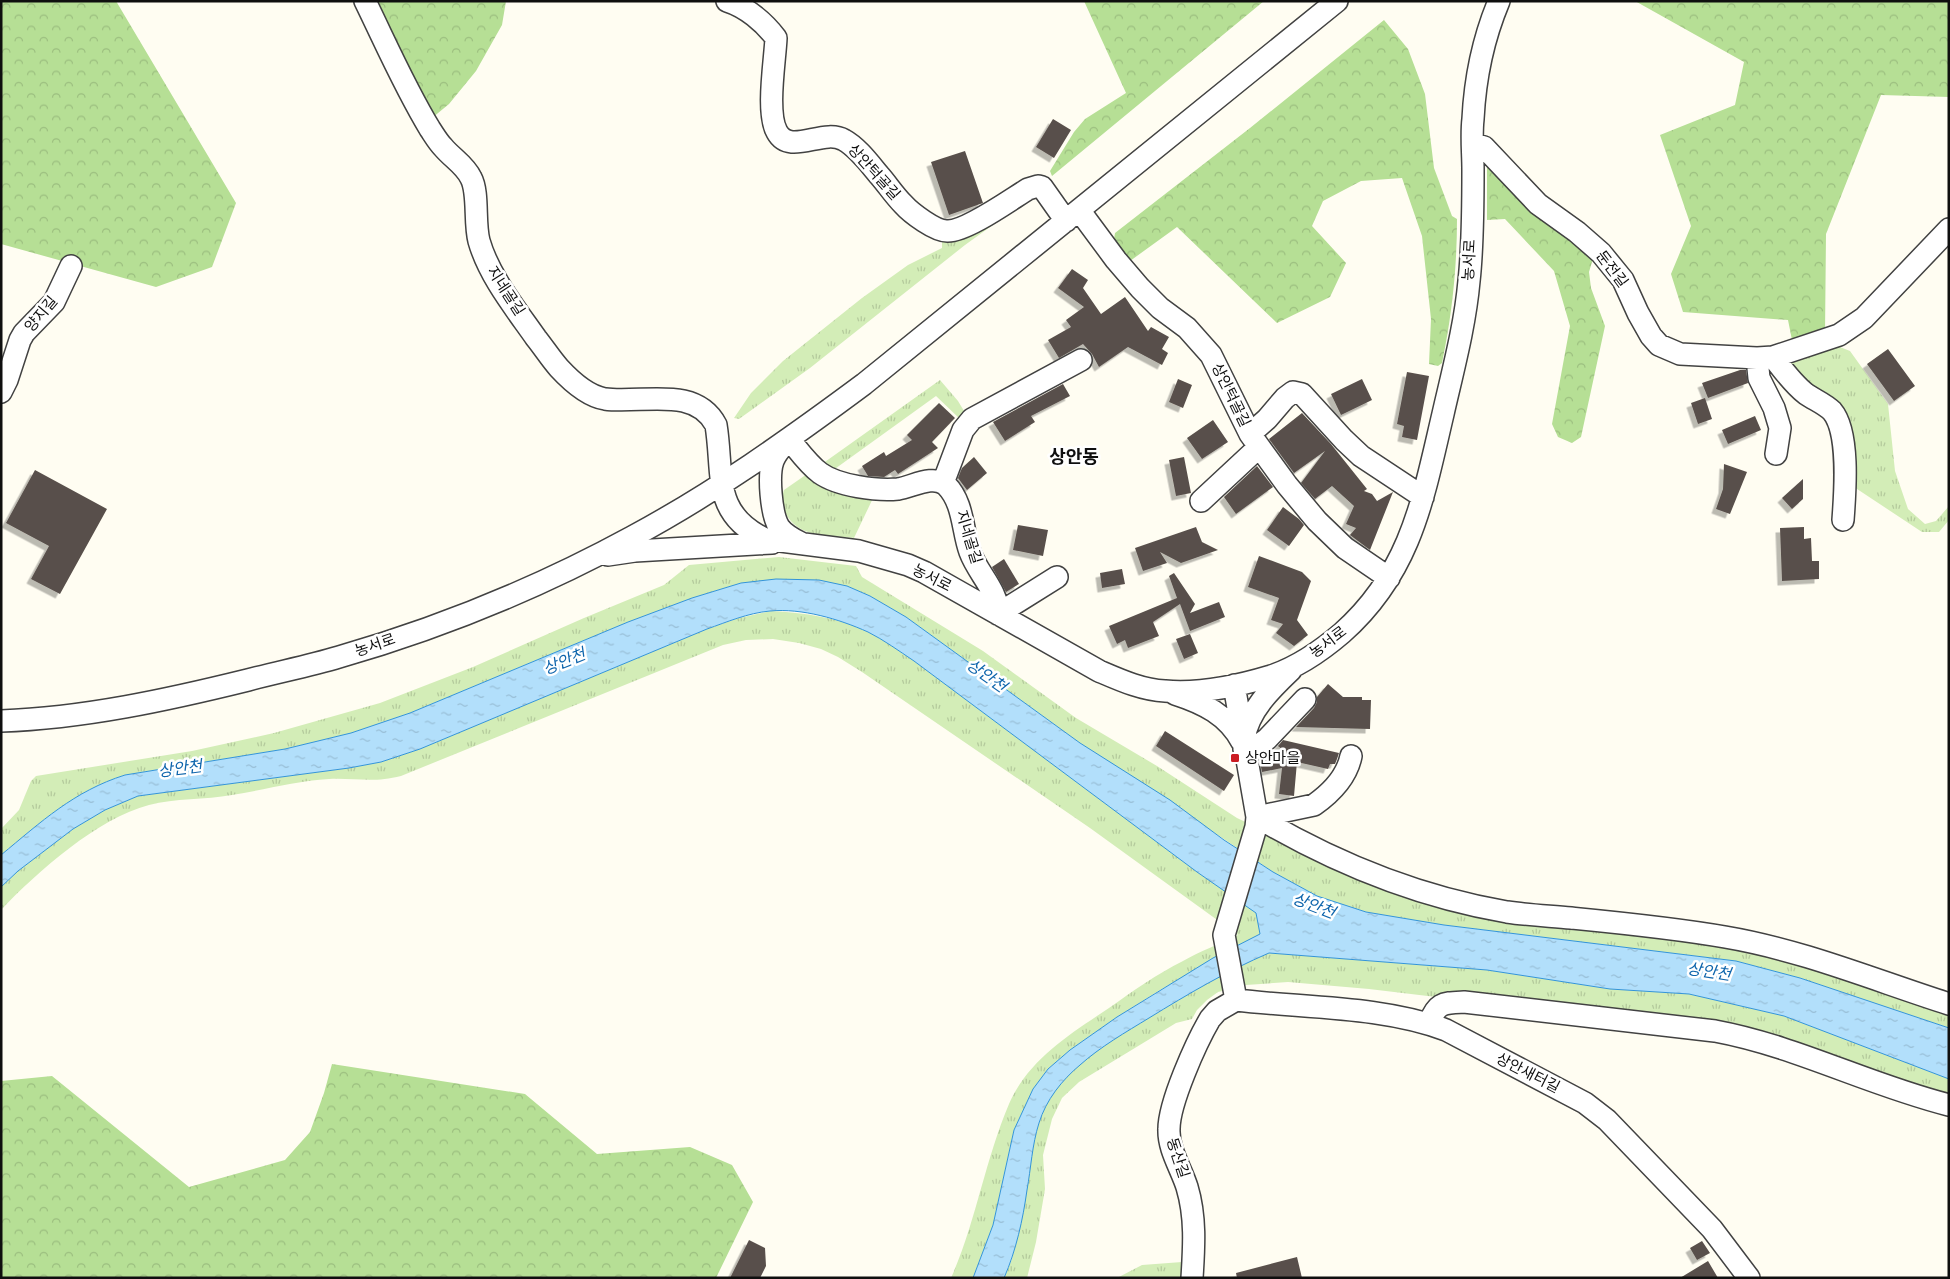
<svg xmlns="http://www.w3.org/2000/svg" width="1950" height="1279" font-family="Georgia,'Noto Sans KR',serif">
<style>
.grass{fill:url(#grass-tufts)}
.forest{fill:url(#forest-crowns)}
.water{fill:url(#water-ripples);stroke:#3394d8}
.building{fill:#59504b;filter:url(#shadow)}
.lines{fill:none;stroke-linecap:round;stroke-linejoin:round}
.minor-casing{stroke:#424242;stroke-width:24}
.minor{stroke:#fff;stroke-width:21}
.poi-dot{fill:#cb1c22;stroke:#fff;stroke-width:2}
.labels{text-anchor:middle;stroke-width:5;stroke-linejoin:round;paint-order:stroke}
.street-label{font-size:15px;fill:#0f0f0f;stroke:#fff}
.poi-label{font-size:15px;fill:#0f0f0f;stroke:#fff;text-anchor:start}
.water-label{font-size:16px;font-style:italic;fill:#0e65ac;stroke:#fff}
.quarter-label{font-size:18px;font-weight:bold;fill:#0f0f0f;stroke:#fff}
</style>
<defs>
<pattern id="grass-tufts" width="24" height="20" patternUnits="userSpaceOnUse" patternTransform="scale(1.25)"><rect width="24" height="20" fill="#d3edb7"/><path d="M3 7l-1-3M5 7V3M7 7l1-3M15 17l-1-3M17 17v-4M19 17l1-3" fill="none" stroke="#b4ca9c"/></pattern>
<pattern id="forest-crowns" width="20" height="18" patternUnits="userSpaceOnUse" patternTransform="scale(1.25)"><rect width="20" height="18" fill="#b6df95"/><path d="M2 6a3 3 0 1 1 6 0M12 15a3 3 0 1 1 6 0" fill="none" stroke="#9bbe7f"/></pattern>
<pattern id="water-ripples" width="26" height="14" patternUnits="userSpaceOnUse" patternTransform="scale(1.25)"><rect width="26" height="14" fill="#b2dffb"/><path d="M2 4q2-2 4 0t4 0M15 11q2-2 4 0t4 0" fill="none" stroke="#98bed6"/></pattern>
<filter id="shadow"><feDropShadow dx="-4.5" dy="4.5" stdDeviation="0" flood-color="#0004"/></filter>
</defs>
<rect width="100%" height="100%" fill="#fffdf2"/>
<path class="grass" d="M1003,216L1004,217L965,245L810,368L739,419L734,418L751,393L783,361L862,298L908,265L942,248V238Z
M1830,343L1850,351L1888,404L1895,471L1908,509L1925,524L1936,521L1949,506V520L1939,532H1922L1851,485L1848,446L1813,393L1785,357Z
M940,380L958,401L967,416L961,420L936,396L832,471L822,464Z
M807,474L875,494L854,538C829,535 798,539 785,512C781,505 781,498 784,490Z
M779,557L856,566L862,577L983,651L1076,718L1157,766L1237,818L1335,865L1386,885L1748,946L1949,1011V1028L1800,978L1736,961L1444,925L1366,912L1317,896L1273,872L1080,743L906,617L870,596L847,586L741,583L692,598L628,622L410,713L351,733L285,749L125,775C74,791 41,822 1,855V829L19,810L31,781L36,776L192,751L274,733L380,703L473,667L584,618L664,585L689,565Z
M771,611C805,613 837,617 868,632C884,640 899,651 914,661L1197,872L1256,912L1260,934L1160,990L1117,1017L1070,1050L1048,1069L1033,1089L1014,1130L993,1225L973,1278H951C976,1222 985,1160 1009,1104C1028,1060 1070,1034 1109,1008C1133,991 1157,974 1183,961C1200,951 1220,944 1238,935L1090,828L862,672L838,657L821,649L799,643L773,639L746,640L723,645L401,776C374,783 356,778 329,779C296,781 264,790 232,795C205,800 175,798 149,805C98,818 37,872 1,910V887L18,871L73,829L105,810L138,796L349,768L381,762L420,749L707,629L739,618Z
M1269,953L1487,970L1610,989L1689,994L1784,1016L1949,1079V1101L1800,1050L1436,997L1369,989L1288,982L1246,985L1218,992L1207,1000L1197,1010L1192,1019L1176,1023L1079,1082L1062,1098L1052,1119L1043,1155L1045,1189L1036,1242L1027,1278H1004L1012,1259C1018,1231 1023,1202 1028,1174C1033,1149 1036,1124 1048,1101C1068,1064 1118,1037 1152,1016C1190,993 1228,970 1269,953Z
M1182,1262L1183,1278H1117L1142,1265Z"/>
<path class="forest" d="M1,1H116L236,203L212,267L156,287L1,244Z
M373,1H506L502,25L476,71L449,104L432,118Z
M1084,1H1264L1052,176L1050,171L1074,132L1085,119L1126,93Z
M1635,1H1949V97L1881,95L1826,234L1825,335L1793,345L1788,320L1683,312L1671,274L1691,226L1660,135L1735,105L1744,62Z
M1384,20L1408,49L1425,94L1434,168L1452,216L1457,219C1457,268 1452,315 1442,363L1438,366L1429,364L1431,319L1422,236L1402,178L1361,181L1323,201L1312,226L1346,263L1330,297L1277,323L1177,227L1130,261L1114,239L1115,233L1250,128Z
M1487,163L1597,256L1592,262L1589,272L1591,288L1605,326L1581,437L1572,443L1558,437L1552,424L1570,326L1554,271L1505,219L1487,220Z
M332,1064L525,1094L597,1154L690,1147L732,1165L753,1202L716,1278H1V1081L52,1076L189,1187L285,1160L310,1132L324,1093Z"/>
<path class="water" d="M776,579L819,580L847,586L870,596L906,617L1080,743L1170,800L1224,840L1273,872L1317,896L1366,912L1444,925L1736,961L1800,978L1949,1028V1079L1784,1016L1689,994L1610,989L1487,970L1269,953C1227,971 1188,994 1149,1018C1126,1032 1100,1047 1080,1065C1062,1080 1046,1100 1039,1123C1032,1145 1031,1168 1027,1190C1023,1219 1016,1251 1004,1278H973L993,1225L1014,1130L1033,1089L1048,1069L1070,1050L1117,1017L1213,958L1260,934L1256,913L1197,872L914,661C899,651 884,640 868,632C839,619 802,608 770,611C748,613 727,622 707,629L420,749L381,762L349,768L138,796L105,810L73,829L18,871L1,887V855C41,822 74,791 125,775L285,749L351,733L410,713L628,622L692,598L741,583Z"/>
<path class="building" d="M1053,119L1071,130L1054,158L1036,147Z
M965,151L983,203L949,215L931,162Z
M1072,269L1088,280L1083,288L1101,314L1125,297L1148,331L1151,327L1169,337L1162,349L1168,353L1162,365L1128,347L1099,367L1092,354L1083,344L1059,358L1048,340L1071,327L1066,320L1084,307L1058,288Z
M1888,349L1915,386L1894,401L1867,364Z
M1740,370H1746L1748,383L1708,398L1702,383Z
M1407,372L1429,376L1417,440L1402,437L1404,426L1397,424Z
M1178,379L1192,385L1183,408L1169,402Z
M1362,379L1372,400L1341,415L1331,394Z
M1063,384L1070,396L1031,416L1035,422L1005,441L993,422Z
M1705,398L1712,419L1698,424L1691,403Z
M939,403L955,418L932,442L938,448L898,474L895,470L884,477L868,476L862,466L884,452L886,456L912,440L907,435Z
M1302,413L1331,444L1367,489L1364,491L1372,494L1377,501L1393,492L1370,550L1350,535L1356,528L1346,524L1354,506L1332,486L1315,499L1301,483L1325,451L1294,473L1269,439Z
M1755,416L1761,430L1728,444L1722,430Z
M1213,420L1228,442L1202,459L1187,438Z
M974,457L987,473L967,490L958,478L962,468Z
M1184,457L1191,493L1176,496L1169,460Z
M1724,464L1747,472L1730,514L1716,509L1723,489Z
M1257,466L1273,487L1236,514L1224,497Z
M35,470L107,509L60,594L31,579L49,546L6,523Z
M1803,479V499L1792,509L1782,498Z
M1283,507L1299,519L1304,525L1289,546L1267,530Z
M1018,525L1048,530L1043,556L1013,550Z
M1196,527L1202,542L1218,550L1181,563L1160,552L1167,563L1143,571L1135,548Z
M1804,527V539L1811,538L1812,561H1819V579L1782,581L1780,528Z
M1259,556L1302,572L1311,581L1297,620L1308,635L1294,646L1276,633L1283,624L1271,620L1279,598L1248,587Z
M1004,559L1019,584L1006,592L992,567Z
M1122,569L1125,584L1102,588L1100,573Z
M1174,573L1195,604L1190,613L1219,602L1225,617L1190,631L1180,604L1153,622L1159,636L1128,648L1125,640L1117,644L1109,626L1177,598L1169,576Z
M1190,634L1198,653L1184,659L1176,639Z
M1328,684L1343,697H1362V700H1371L1370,729L1296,727L1314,708L1317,702V697Z
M1165,731L1234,775L1224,791L1156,746Z
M1283,740L1339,753L1337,759L1335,764H1330L1328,769L1297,762L1294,796L1279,794L1282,768L1262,772L1259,757L1284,751L1278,746Z
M749,1240L765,1248L766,1266L760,1278H730Z
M1702,1241L1710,1253L1697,1260L1690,1248Z
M1297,1257L1302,1278H1237L1236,1273Z
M1708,1261L1718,1278H1680Z"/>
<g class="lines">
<g class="minor-casing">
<path id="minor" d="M365,1C386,44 405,88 430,129C434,135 438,142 443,147C452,158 465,165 471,178C479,193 474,222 479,241C489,276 515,308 536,338C544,348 551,359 559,368C571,381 587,396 605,399C642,404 695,385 716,425C724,474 711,513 765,539L859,551L908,565L924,572L1099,671C1120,680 1142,690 1165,691C1200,694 1238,686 1271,676C1298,667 1321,651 1342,633C1411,572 1423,499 1443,414C1453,370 1465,326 1469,281C1473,245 1473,207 1473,170C1473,153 1471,136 1473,119C1475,79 1483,39 1499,1
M727,1C746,7 764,22 776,38C775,61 766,113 777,132C790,156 823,128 844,140C857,147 869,163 879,175C887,184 894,195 903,204C911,213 936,232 948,231C967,231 1010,200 1028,189L1038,186L1042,187L1066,221
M1473,144L1484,147L1538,204L1577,232L1601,253L1623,280L1638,313L1651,336L1659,345L1680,354L1757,358L1773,357L1839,335L1864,318L1949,229
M1079,210L1116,260L1140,288L1160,308L1187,328L1211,355L1250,434L1287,485L1317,521L1345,548L1389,578
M1773,357C1783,370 1793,384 1806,394C1815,400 1825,404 1832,411C1850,432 1845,493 1843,520
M1757,358L1759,378L1774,408L1780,428L1776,454
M1,392L7,380L20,340L24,333L54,302L71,266
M1250,434L1267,419L1285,398L1293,392L1302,394L1344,440L1361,456L1423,497
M943,483L963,430L972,419L1081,360
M1201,501L1259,447
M801,543C793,539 784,534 779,527C771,514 768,475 773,461C776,452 783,446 789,439C799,451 808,464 820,473C838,486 877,491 898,489C912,487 933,474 946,485C964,503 962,530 970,552C978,574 998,590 998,614
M608,555L635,551L772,543
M998,614L1057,577
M1234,685L1257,817L1256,827L1224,935L1236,1000
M1175,694C1203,703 1228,715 1242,742
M1,721C84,718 167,700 248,680C278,672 309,666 339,657C440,628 540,587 632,537C714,493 790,439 864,384L1337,1
M1244,739C1248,711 1271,689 1291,670
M1244,749L1260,744L1267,739L1305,699
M1257,817C1333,862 1419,897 1507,912C1528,915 1550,916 1571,918C1622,923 1674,928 1725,937C1802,950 1874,980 1949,1004
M1257,817L1314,805C1331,793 1347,776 1351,756
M1236,1000C1303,1008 1383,1006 1446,1030L1585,1103L1607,1120L1712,1229L1749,1278
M1429,1024C1437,1002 1443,1003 1464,1002L1715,1031C1796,1046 1869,1085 1949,1105
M1192,1278C1194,1247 1196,1217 1187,1187C1181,1168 1168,1149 1169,1129C1169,1103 1196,1043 1210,1019L1217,1011L1236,1000"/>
</g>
<use href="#minor" class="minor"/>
</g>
<rect class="poi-dot" x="1230" y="753" width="10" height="10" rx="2.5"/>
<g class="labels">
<g class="street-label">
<text transform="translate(874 172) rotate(48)" y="5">상안턱골길</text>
<text transform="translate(1469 260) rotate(-87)" y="5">농서로</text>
<text transform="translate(1612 269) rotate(53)" y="5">둔전길</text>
<text transform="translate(506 291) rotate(57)" y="5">지네골길</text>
<text transform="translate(41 314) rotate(-50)" y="5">양지길</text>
<text transform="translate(1231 395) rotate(64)" y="5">상안턱골길</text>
<text transform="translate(969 537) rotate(73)" y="5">지네골길</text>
<text transform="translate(932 578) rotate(27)" y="5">농서로</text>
<text transform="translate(1328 642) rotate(-37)" y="5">농서로</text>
<text transform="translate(375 645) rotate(-19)" y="5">농서로</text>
<text transform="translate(1528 1073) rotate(27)" y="5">상안새터길</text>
<text transform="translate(1178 1158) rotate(72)" y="5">동산길</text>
</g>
<g class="poi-label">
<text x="1245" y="763">상안마을</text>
</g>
<g class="water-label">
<text transform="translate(564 661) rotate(-22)" y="6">상안천</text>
<text transform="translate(987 675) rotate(36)" y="6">상안천</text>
<text transform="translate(180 768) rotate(-7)" y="6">상안천</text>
<text transform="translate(1314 905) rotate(21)" y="6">상안천</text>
<text transform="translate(1709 971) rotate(8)" y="6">상안천</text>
</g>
<g class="quarter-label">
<text x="1074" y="463">상안동</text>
</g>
</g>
<rect width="1950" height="1279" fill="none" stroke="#0f0f0f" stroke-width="5"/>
</svg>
